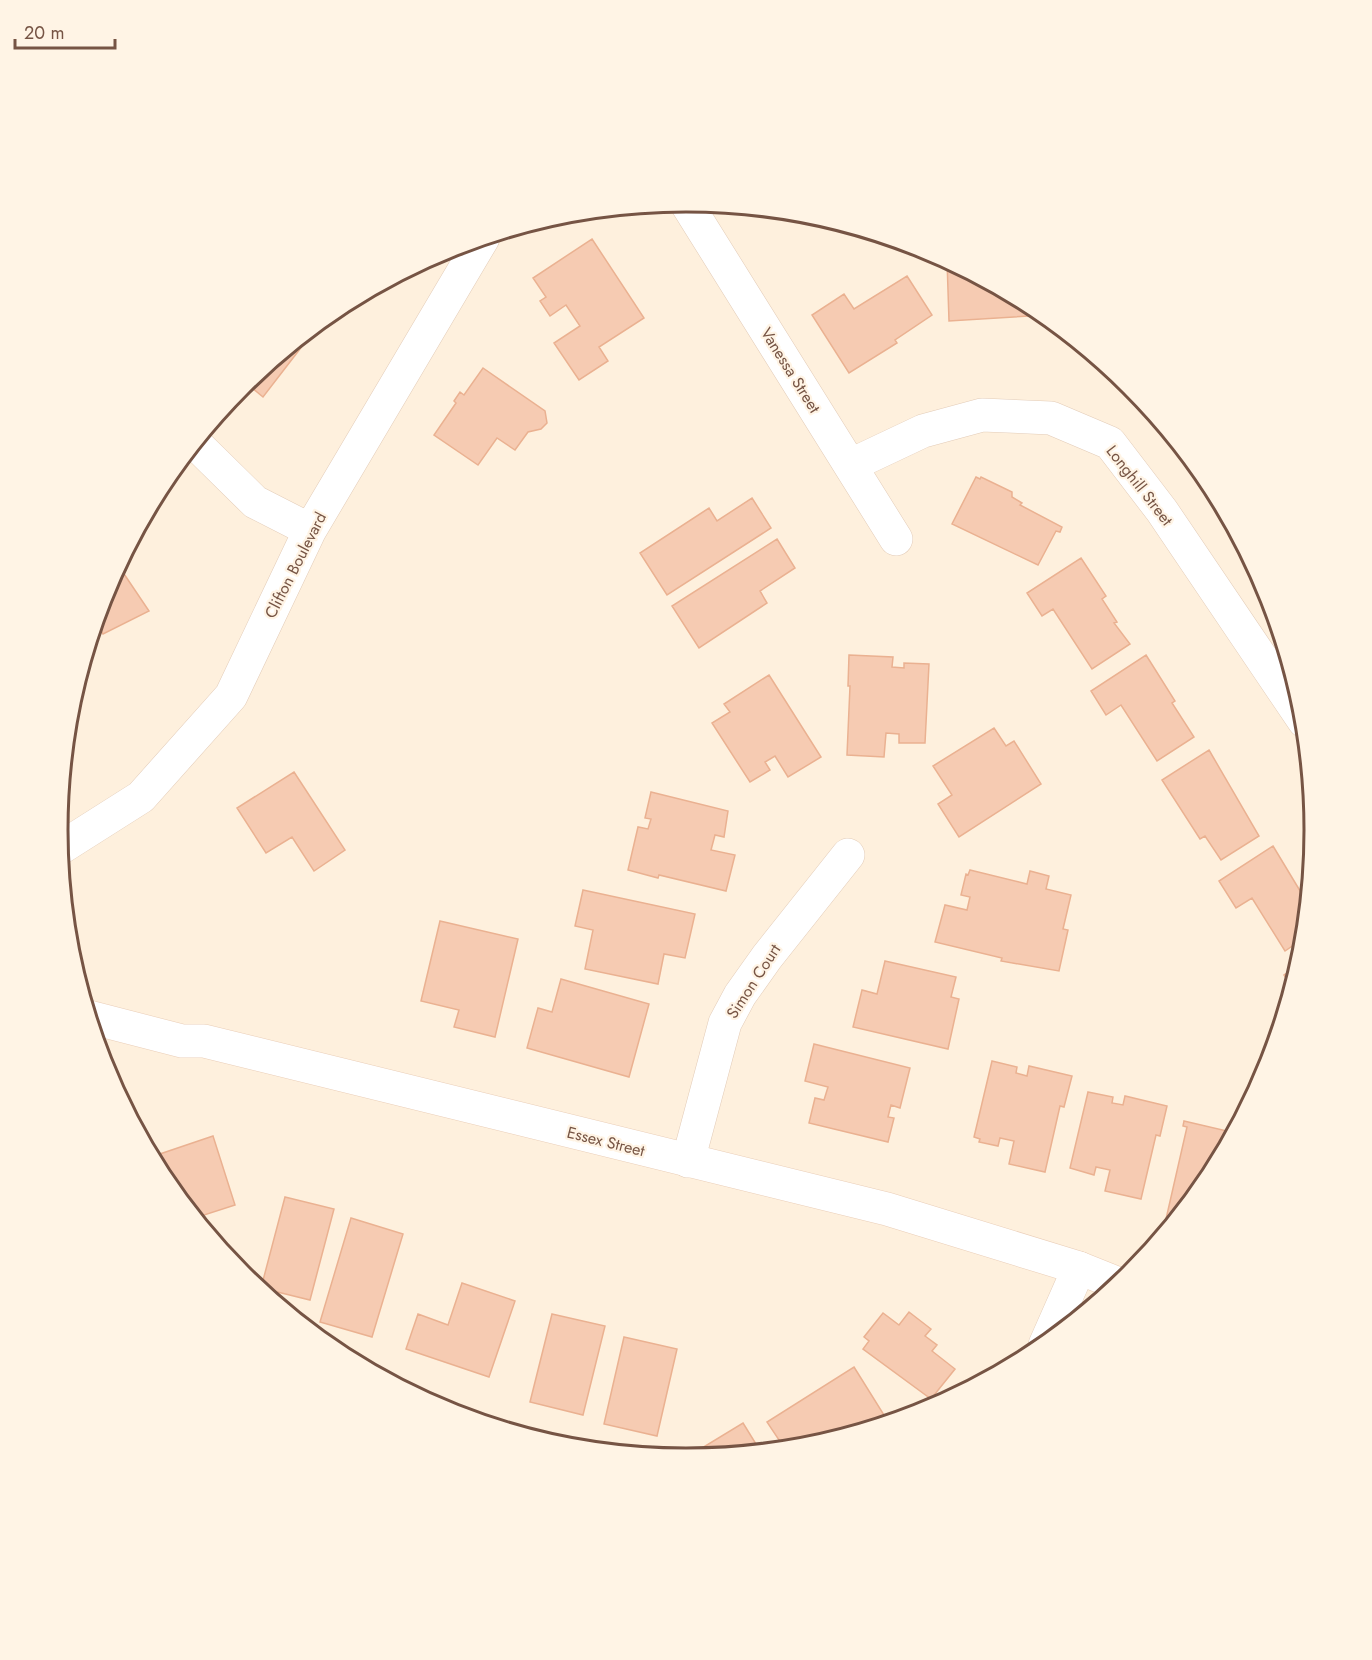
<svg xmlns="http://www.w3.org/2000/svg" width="1372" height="1660" font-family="Jost,sans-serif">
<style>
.building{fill:#f6cbb2;stroke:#eab191;stroke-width:1.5}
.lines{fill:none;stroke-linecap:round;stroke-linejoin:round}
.street-casing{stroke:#e3ccb8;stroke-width:34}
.secondary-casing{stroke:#eaceb8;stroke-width:34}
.street{stroke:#fff;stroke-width:33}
.secondary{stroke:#fff;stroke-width:33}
.labels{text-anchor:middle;stroke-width:4.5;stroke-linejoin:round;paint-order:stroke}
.street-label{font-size:16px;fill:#765444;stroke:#fff4e5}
.rim{fill:none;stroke:#765444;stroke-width:3}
</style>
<rect width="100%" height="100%" fill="#fef0dd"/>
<path class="building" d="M592,239L644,318L599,347L608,361L579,380L554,343L580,326L566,305L550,316L540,301L546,297L533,278Z
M947,260L1036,307L1045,315L949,321Z
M907,276L932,315L895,340L897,343L849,373L812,315L844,294L854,309Z
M351,300L342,312L336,308L337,307Z
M297,340L303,345L263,397L245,382Z
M483,368L545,411L547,423L541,429L528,432L515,450L497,438L478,465L434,435L456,403L454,401L460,392L464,395Z
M976,477L980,479L981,477L1012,492V497L1022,503L1020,505L1062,527L1060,532L1056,531L1038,565L952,524Z
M752,498L771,528L667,595L640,553L709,508L717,521Z
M777,539L795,568L760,591L767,603L699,648L672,606Z
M1081,558L1106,596L1102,599L1117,622L1114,623L1130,644L1092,669L1053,609L1042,616L1027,593Z
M118,565L149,611L103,634L95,621L105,589Z
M849,655L893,657L892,667L904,668V663L929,664L925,743H899V734L886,733L884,757L847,755L850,686H848Z
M1146,655L1175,701L1172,703L1194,737L1157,761L1121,705L1106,715L1091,691Z
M769,675L821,757L788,777L775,756L765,762L770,770L750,782L712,723L730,712L724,704Z
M994,728L1006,746L1014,741L1041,784L959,837L938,804L952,795L933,766Z
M1209,750L1259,836L1221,860L1205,836L1200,839L1162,780Z
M294,772L345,850L314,871L292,837L266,853L237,808Z
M651,792L728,811L724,837L715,835L711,850L735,855L726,891L659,875L658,878L628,870L638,827L648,829L651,819L645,818Z
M1273,846L1308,904L1304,938L1285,951L1252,898L1236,908L1219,881Z
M970,870L1027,884L1030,871L1049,876L1046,889L1071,895L1063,929L1068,930L1059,971L1001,961L1002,958L935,942L945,905L967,910L970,897L961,895L966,874L968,875Z
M583,890L695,914L685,958L664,954L658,984L585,969L593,930L575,926Z
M440,921L518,939L495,1037L454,1027L459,1010L421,1001Z
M885,961L956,977L951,997L959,999L948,1049L853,1027L862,990L877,994Z
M1299,965L1292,988L1284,975Z
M561,979L649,1004L629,1077L527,1048L538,1008L552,1012Z
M814,1044L910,1068L900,1108L891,1105L888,1117L894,1118L888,1142L809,1123L815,1098L824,1100L828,1087L805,1081Z
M992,1061L1017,1067L1016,1073L1027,1076L1029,1066L1072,1076L1064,1107L1060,1106L1045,1172L1009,1164L1014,1141L1000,1138L998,1146L979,1142L980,1139L974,1137Z
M1088,1092L1113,1097L1112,1103L1123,1105L1125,1096L1167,1106L1160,1136L1156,1135L1141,1199L1105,1191L1110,1170L1096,1167L1094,1175L1070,1168Z
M1184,1121L1227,1131L1225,1142L1229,1143L1209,1180L1175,1221L1166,1219L1187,1127L1183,1126Z
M213,1136L235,1205L195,1218L163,1179L151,1157Z
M285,1197L334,1209L310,1300L261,1288Z
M351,1218L403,1234L372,1337L320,1322Z
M462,1283L515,1301L489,1377L406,1349L418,1314L448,1325Z
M909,1312L931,1329L925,1336L937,1345L932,1351L955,1369L931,1399L863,1349L869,1341L864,1337L883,1313L899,1325Z
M552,1314L605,1326L583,1415L530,1402Z
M624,1337L677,1349L657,1436L604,1424Z
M854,1367L889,1423L808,1447L785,1449L767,1422Z
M743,1423L761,1452L701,1457L697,1451Z"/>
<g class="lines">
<g class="street-casing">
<path id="street" d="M685,201L896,539
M194,442L255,502L310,530
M851,465L923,431L982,415L1051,418L1110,443L1162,511L1304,721
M59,849L141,797L231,696L310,530L483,238
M688,1161L725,1023L740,995L767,957L848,855
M1045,1345L1079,1268"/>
</g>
<g class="secondary-casing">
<path id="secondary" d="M89,1017L182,1041H204L887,1209L1079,1268L1119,1284"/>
</g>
<use href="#street" class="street"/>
<use href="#secondary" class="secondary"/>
</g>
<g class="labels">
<g class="street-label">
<text transform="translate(791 370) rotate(58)" y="6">Vanessa Street</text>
<text transform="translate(1140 485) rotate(52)" y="6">Longhill Street</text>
<text transform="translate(295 565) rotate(-63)" y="6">Clifton Boulevard</text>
<text transform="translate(753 981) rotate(-57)" y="6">Simon Court</text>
<text transform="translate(606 1141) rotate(14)" y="6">Essex Street</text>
</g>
</g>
<path d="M0 0H1372V1660H0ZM68 830a618 618 0 1 1 1236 0a618 618 0 1 1-1236 0Z" fill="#fff4e5" fill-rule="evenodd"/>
<path class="rim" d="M68 830a618 618 0 1 1 1236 0a618 618 0 1 1-1236 0Z"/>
<path d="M15 39v9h100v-9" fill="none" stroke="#765444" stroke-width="3"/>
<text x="24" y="39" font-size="18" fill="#765444" stroke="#fff4e5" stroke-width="4.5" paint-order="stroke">20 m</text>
</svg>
